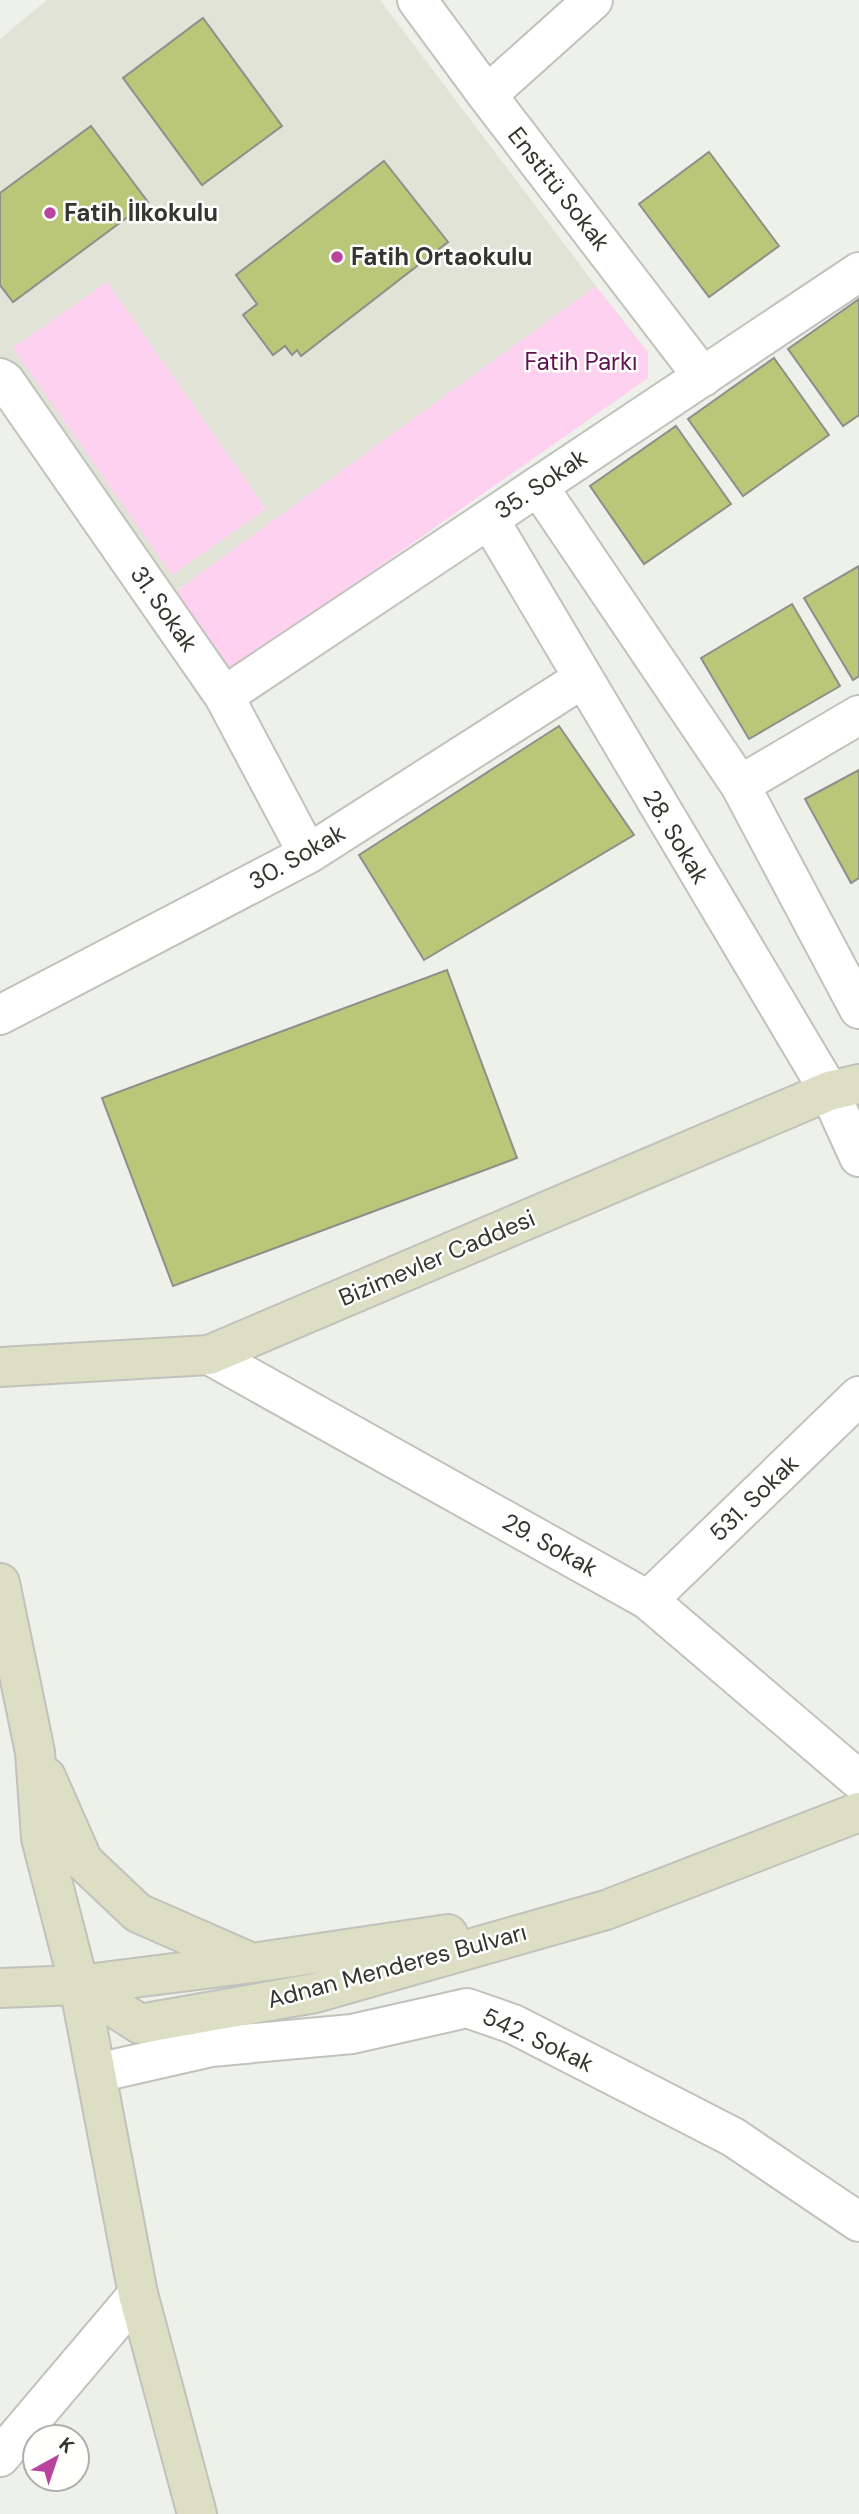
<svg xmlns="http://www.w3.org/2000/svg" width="859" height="2514" font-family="'DM Sans',sans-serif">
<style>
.built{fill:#e1e3d7}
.green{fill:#fdd1ef}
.building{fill:#bac678;stroke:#8e8f8a;stroke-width:2}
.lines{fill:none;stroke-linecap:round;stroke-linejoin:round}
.street-casing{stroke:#c1c2bc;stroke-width:42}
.secondary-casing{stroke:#c1c2bc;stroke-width:42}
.street{stroke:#fff;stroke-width:38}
.secondary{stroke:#dcdfc3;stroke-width:38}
.poi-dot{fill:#b8449d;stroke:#fffffe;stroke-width:2.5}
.labels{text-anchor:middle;stroke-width:5;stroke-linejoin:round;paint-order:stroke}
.street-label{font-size:24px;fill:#343532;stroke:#fffffe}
.poi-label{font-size:24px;font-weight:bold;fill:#343532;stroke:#fffffe;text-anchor:start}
.park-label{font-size:24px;fill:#5f104f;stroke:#fffffe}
</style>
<rect width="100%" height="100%" fill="#eef0ea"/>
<path class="built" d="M47,0H380L596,286L168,597L0,360V39Z"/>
<path class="green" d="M107,282L266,509L172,575L13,348Z
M596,286L648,352V378L223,676L168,597Z"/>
<path class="building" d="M203,18L282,126L202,185L123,78Z
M91,126L148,202L13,302L0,285V193Z
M709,152L779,246L709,297L639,204Z
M384,161L448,242L301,356L297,350L292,355L285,346L273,355L243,315L257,304L236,275Z
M859,299V415L843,426L788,349Z
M774,358L829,435L743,496L688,419Z
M676,426L731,504L644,564L590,486Z
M859,566V676L853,680L804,598Z
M792,604L840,686L749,739L701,658Z
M559,726L634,835L424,960L359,855Z
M859,770V878L851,883L805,799Z
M447,970L517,1158L173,1286L102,1098Z"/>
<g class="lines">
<g class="street-casing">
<path id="street" d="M417,0L487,95L703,377
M487,95L593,0
M0,378L5,381L224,696L308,854
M538,486L740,785L859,1009
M489,519L829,1091L859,1157
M224,696L859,272
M740,785L859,715
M0,1015L308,854L582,679
M209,1355L648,1600L859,1780
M648,1600L859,1396
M97,2073L211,2047L352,2034L467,2008L513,2024L733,2137L859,2222
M0,2457L138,2294"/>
</g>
<g class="secondary-casing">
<path id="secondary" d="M0,1367L209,1355L829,1091L859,1084
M0,1583L35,1752L41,1838L79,1985L138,2294L197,2514
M46,1777L83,1861L138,1913L252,1963L448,1934
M79,1985L140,2024L315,1993L606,1910L859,1812
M0,1988L79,1985L252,1963"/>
</g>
<use href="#street" class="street"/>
<use href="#secondary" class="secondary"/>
</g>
<g class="poi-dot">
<circle cx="50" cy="213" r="7"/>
<circle cx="337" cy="257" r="7"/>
</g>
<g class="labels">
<g class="street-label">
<text transform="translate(559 189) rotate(52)" y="8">Enstitü Sokak</text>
<text transform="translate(541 484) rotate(-34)" y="8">35. Sokak</text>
<text transform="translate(164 609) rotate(55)" y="8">31. Sokak</text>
<text transform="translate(676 837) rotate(59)" y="8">28. Sokak</text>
<text transform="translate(297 857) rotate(-30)" y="8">30. Sokak</text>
<text transform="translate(437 1258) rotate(-23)" y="8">Bizimevler Caddesi</text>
<text transform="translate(754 1498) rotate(-44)" y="8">531. Sokak</text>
<text transform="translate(550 1545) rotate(29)" y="8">29. Sokak</text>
<text transform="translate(397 1966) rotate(-15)" y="8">Adnan Menderes Bulvarı</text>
<text transform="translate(538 2040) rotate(25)" y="8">542. Sokak</text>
</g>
<g class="poi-label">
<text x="64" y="221">Fatih İlkokulu</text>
<text x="351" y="265">Fatih Ortaokulu</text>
</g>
<g class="park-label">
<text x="581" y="370">Fatih Parkı</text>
</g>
</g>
<g transform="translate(56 2458) rotate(40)"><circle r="33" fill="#fffffe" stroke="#aeaeac" stroke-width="2"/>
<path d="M0-5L12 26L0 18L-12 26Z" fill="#b8449d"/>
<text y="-10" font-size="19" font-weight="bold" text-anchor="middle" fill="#343532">K</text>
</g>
</svg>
